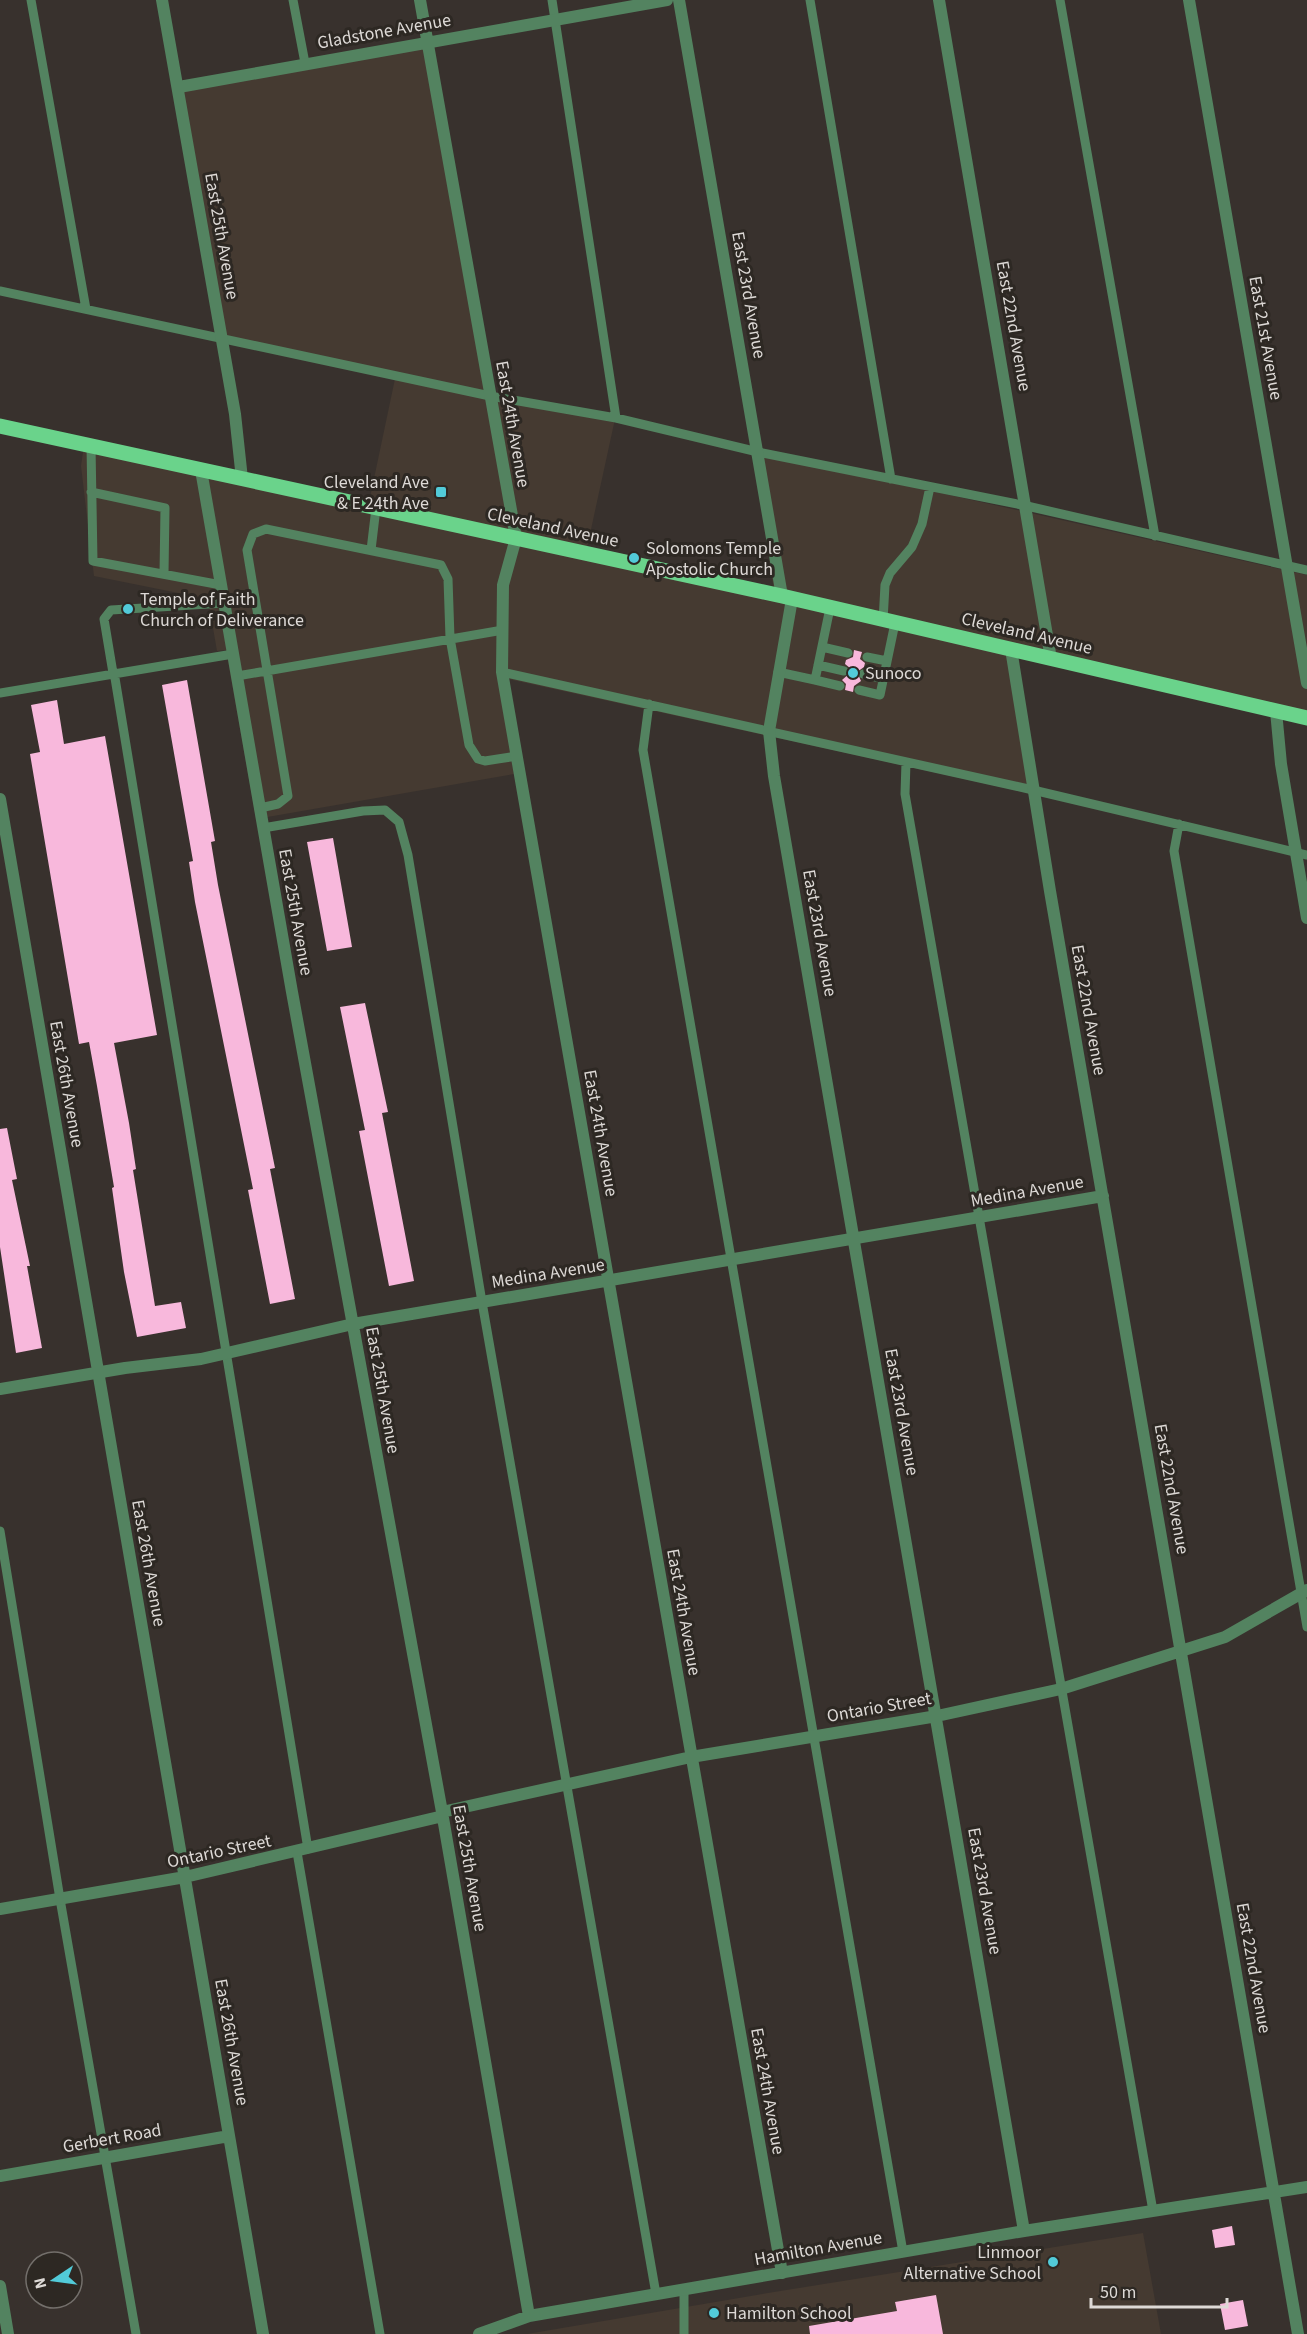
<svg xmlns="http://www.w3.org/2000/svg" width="1307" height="2334" font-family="'Source Sans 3',sans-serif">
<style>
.built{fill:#453a31}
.building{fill:#f8b8dc}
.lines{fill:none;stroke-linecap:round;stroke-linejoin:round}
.service{stroke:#538360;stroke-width:9}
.minor{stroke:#538360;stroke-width:12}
.primary{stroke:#6ad38b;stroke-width:15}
.poi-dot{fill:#52cbd9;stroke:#2d2823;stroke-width:2}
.labels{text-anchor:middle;stroke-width:6;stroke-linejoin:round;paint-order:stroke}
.street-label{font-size:18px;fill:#ddd9d6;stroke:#2d2823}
.poi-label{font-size:18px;fill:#ddd9d6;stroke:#2d2823;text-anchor:start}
</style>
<rect width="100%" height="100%" fill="#38312d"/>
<path class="built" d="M428,42L488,392L615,419L585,557L775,597L753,451L1307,575V717L1011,647L1033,794L499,677L514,774L256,819L226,650L217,651L208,599L94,576L81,466L84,445L368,507L396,374L217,334L179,87Z
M1143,2233L1161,2334H527L774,2292Z"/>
<path class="building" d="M854,650L862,652L860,659L865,663L864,667L857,672L861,681L854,686L853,692L845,690L846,684L842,680L850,673V668L845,664L846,660L853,657Z
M187,680L215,841L211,842L218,885L275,1168L270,1169L295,1299L270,1304L248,1190L253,1189L195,902L189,862L193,861L162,685Z
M57,700L64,744L105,736L157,1035L114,1043L129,1123L136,1169L133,1170L155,1306L181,1302L186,1328L137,1337L124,1272L112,1188L114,1187L97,1086L89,1042L79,1044L30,754L40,752L31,705Z
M333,838L352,947L327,951L307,842Z
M365,1003L388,1112L382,1113L414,1281L389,1286L359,1131L365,1130L340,1007Z
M7,1128L17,1179L12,1180L30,1266H27L42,1348L16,1353L0,1247V1129Z
M1232,2226L1235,2245L1215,2248L1212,2230Z
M936,2295L943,2334H810L809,2326L897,2311L895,2302Z
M1243,2300L1248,2326L1225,2330L1220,2304Z"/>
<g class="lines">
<path class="service" d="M31,0L86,309
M293,0L305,63
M552,0L616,418
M810,0L891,479
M1060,0L1155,536
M0,291L490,396L616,418L758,452L1027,506L1307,570
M91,446L93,561L221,585
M91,492L165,508L164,574
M371,550L376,508
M883,621L885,585L890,573L912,547L922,524L930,487
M822,647L848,653
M867,657L887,661
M818,665L844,671
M114,672L308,1849
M502,672L1033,790L1307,855
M778,672L815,680L830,608
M113,673L104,619L111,610L224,603
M863,674L883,679
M237,676L503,630
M815,680L840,686
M859,690L880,695L895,623
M0,693L233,654
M649,704L643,750L903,2252
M906,762L905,794L1153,2211
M260,808L278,804L288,796L247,550L253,534L266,529L441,565L448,579L450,638L469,745L478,759L485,761L517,756
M1179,824L1174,851L1307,1627
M263,828L363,811L385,810L399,822L408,855L482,1302L656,2294
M0,1531L60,1899L136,2334
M297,1852L380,2334
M684,2334V2290"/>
<path class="minor" d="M162,0L235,414L242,479
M420,0L516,538L503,585L502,672L782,2273
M679,0L782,596
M939,0L1051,659
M1189,0L1307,683
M179,87L667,0
M201,470L292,992L442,1812L529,2316
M792,599L769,731L774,776L1024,2231
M1011,649L1050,891L1298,2334
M1276,711L1281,764L1307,918
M0,799L263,2334
M0,1389L125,1368L201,1359L353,1324L1103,1196
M442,1812L691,1757L937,1716L1061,1689L1225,1637L1307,1590
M0,1909L185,1877L443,1816
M0,2176L229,2136
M0,2286L8,2334
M479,2334L529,2316L1024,2231L1307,2187"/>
<path class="primary" d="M0,426L782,596L1307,718"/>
</g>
<g class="poi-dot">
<rect x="435" y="486" width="12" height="12" rx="3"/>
<circle cx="634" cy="558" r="6"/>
<circle cx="128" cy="609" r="6"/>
<circle cx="853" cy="673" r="6"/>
<circle cx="1053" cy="2262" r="6"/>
<circle cx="714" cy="2313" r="6"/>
</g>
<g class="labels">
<g class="street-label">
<text transform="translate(384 31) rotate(-10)" y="6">Gladstone Avenue</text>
<text transform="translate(222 236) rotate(80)" y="6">East 25th Avenue</text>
<text transform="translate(749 295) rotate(80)" y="6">East 23rd Avenue</text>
<text transform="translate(1014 326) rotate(80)" y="6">East 22nd Avenue</text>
<text transform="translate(1266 338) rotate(80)" y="6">East 21st Avenue</text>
<text transform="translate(513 424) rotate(80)" y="6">East 24th Avenue</text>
<text transform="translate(553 527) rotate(12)" y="6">Cleveland Avenue</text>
<text transform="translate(1027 633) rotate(13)" y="6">Cleveland Avenue</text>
<text transform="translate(296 912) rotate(80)" y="6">East 25th Avenue</text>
<text transform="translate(820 933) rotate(80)" y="6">East 23rd Avenue</text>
<text transform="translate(1089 1010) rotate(80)" y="6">East 22nd Avenue</text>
<text transform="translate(67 1084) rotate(80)" y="6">East 26th Avenue</text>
<text transform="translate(601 1133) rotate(80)" y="6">East 24th Avenue</text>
<text transform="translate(1027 1191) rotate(-10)" y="6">Medina Avenue</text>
<text transform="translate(548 1273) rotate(-9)" y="6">Medina Avenue</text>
<text transform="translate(383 1390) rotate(80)" y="6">East 25th Avenue</text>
<text transform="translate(902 1412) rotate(80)" y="6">East 23rd Avenue</text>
<text transform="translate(1172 1489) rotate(80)" y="6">East 22nd Avenue</text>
<text transform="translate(149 1563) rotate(80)" y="6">East 26th Avenue</text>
<text transform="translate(684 1612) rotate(80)" y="6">East 24th Avenue</text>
<text transform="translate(879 1707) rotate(-10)" y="6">Ontario Street</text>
<text transform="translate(219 1851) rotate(-12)" y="6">Ontario Street</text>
<text transform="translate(470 1868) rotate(80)" y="6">East 25th Avenue</text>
<text transform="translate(985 1891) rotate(80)" y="6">East 23rd Avenue</text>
<text transform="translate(1254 1968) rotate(80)" y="6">East 22nd Avenue</text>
<text transform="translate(232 2042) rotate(80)" y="6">East 26th Avenue</text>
<text transform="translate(768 2091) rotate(80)" y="6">East 24th Avenue</text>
<text transform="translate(112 2138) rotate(-10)" y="6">Gerbert Road</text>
<text transform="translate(818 2248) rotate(-10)" y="6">Hamilton Avenue</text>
</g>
<g class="poi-label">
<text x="429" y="488" text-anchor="end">Cleveland Ave<tspan x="429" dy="21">&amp; E 24th Ave</tspan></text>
<text x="646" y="554">Solomons Temple<tspan x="646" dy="21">Apostolic Church</tspan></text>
<text x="140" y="605">Temple of Faith<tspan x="140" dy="21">Church of Deliverance</tspan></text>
<text x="865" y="679">Sunoco</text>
<text x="1041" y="2258" text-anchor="end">Linmoor<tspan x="1041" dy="21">Alternative School</tspan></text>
<text x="726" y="2319">Hamilton School</text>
</g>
</g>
<g transform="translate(54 2280) rotate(257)"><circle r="28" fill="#2d2823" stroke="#736f6b" stroke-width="1.5"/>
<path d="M0-4.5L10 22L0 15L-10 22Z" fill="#52cbd9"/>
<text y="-9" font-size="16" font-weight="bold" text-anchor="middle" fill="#ddd9d6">N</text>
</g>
<path d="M1091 2298v9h136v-9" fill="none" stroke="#ddd9d6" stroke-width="3"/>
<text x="1100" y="2298" font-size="18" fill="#ddd9d6" stroke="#2d2823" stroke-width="4.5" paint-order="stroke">50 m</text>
</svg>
